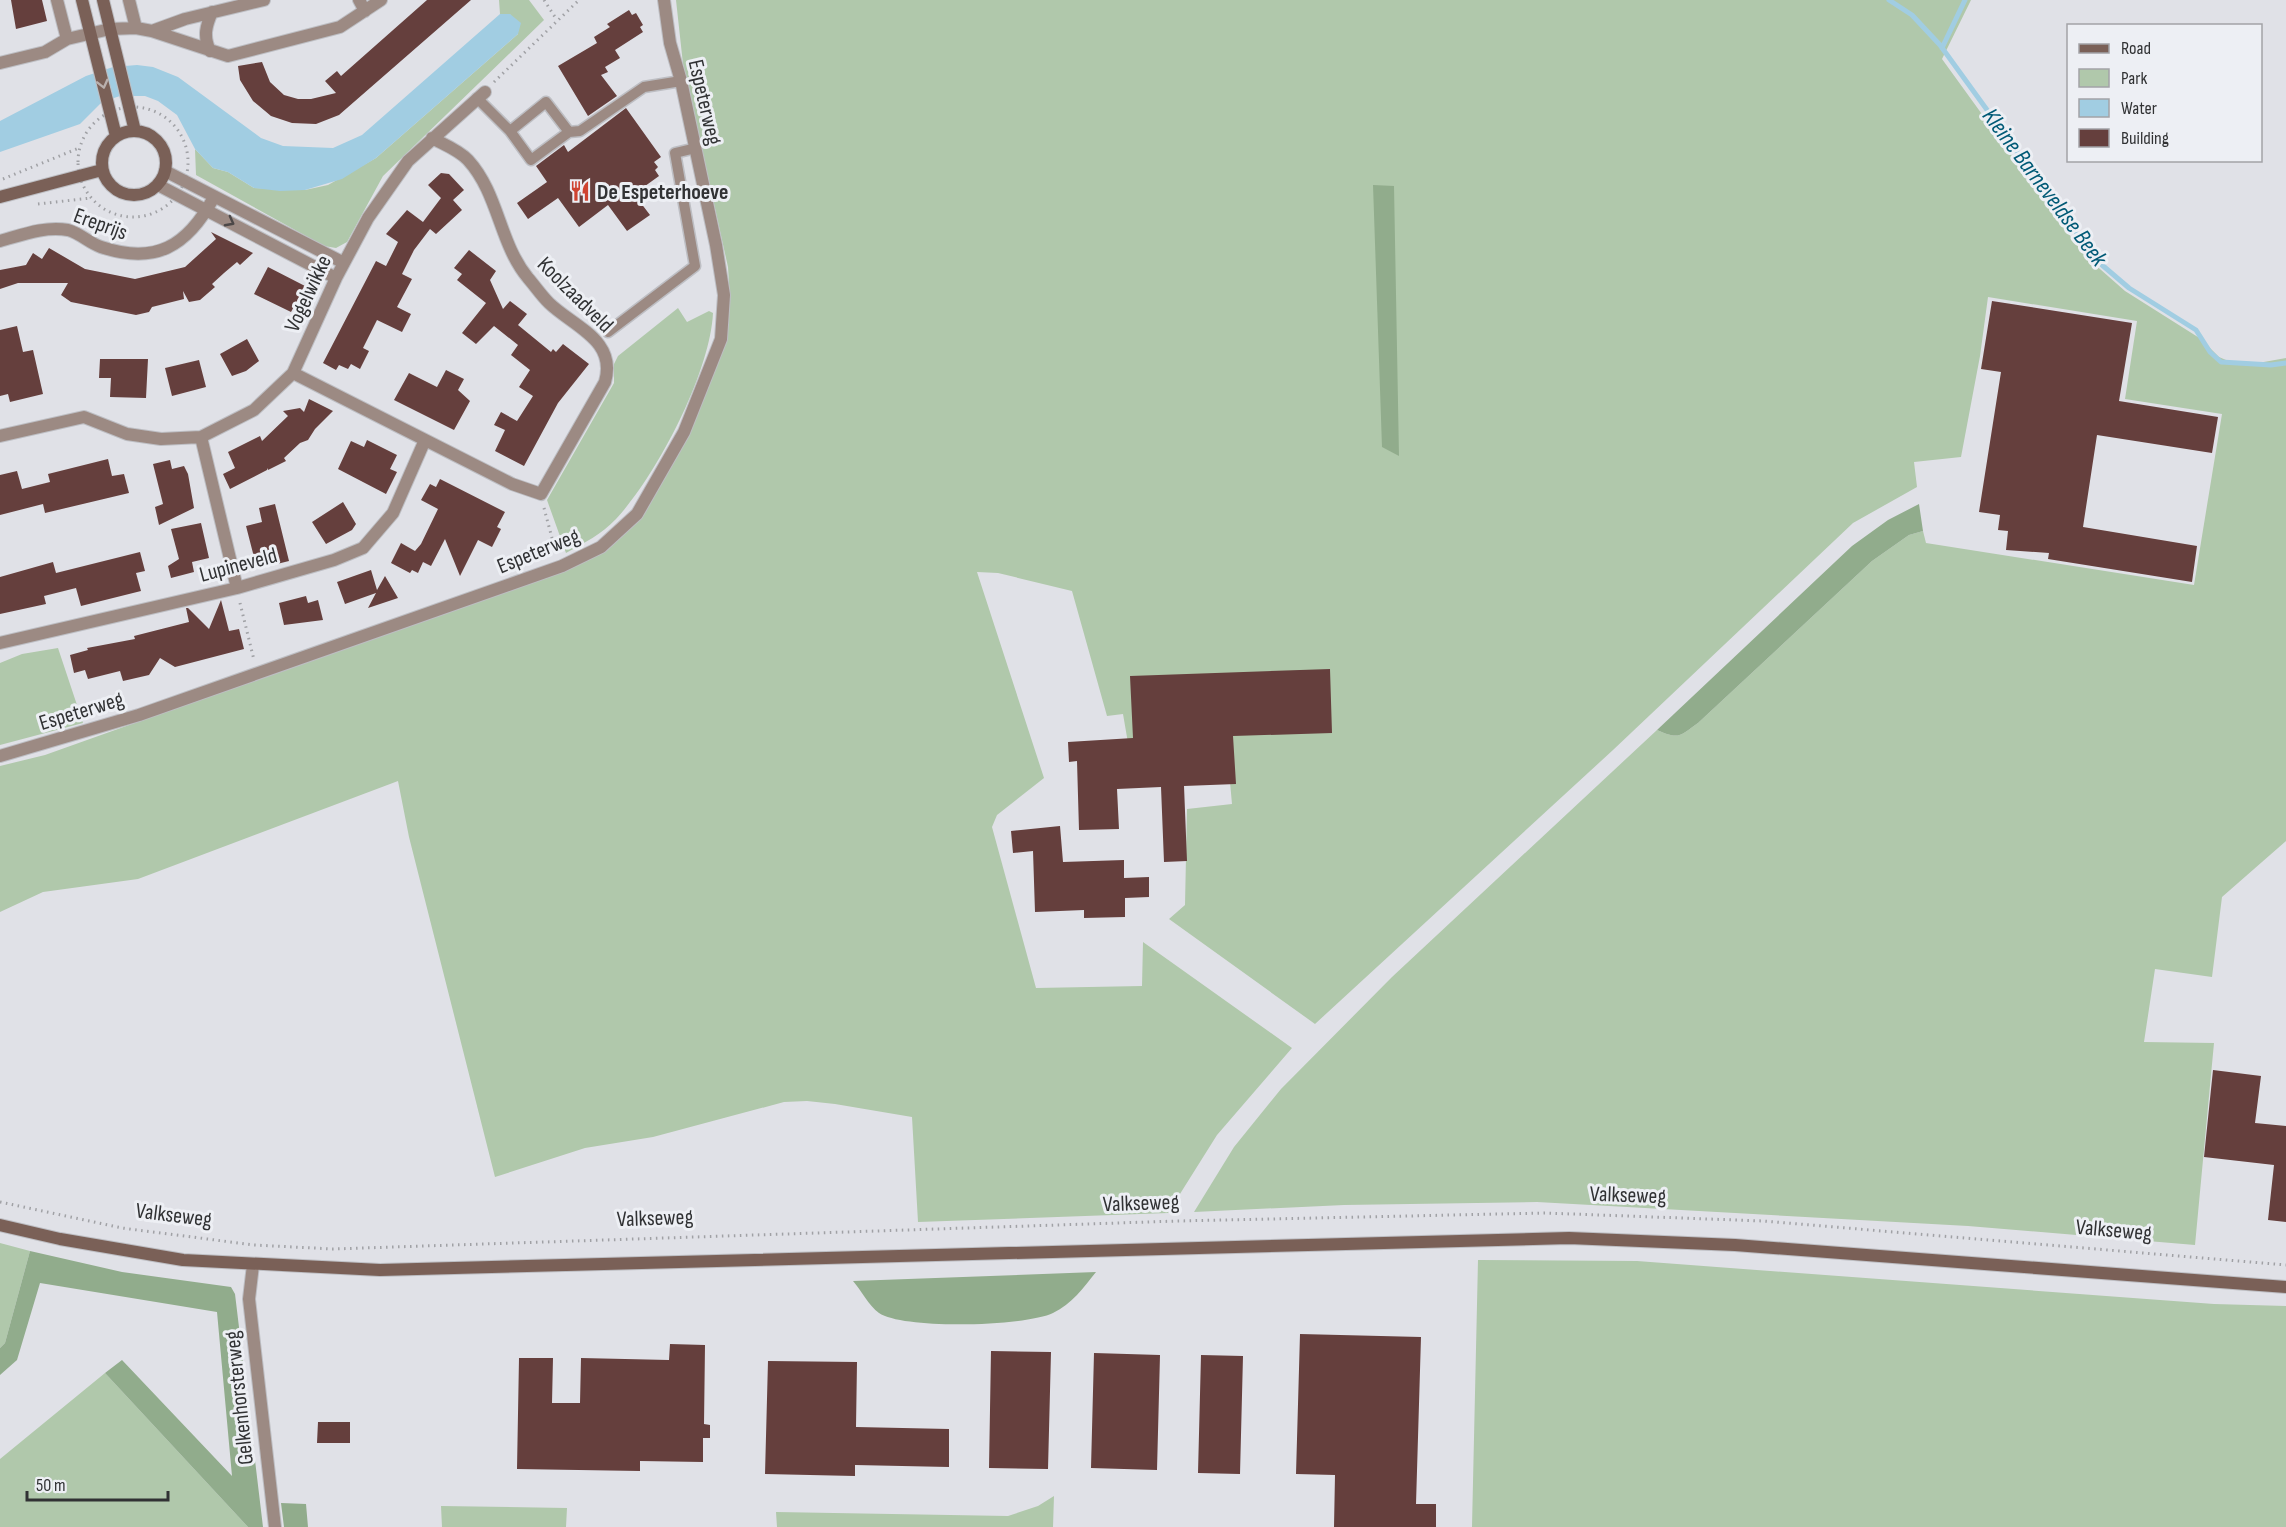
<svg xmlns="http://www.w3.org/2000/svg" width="2286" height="1527" font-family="'Sofia Sans Condensed',sans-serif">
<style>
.green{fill:#b0c8ab}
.forest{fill:#91ac8c}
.water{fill:#a1cde2}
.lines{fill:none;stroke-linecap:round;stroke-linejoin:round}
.stream{stroke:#a1cde2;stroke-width:5}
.building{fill:#653f3d}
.lane-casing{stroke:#bdbec3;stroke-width:13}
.street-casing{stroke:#bdbec3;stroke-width:14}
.secondary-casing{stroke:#bdbec3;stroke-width:14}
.path{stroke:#a0a1a5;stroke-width:3;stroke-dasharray:1.5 4.5;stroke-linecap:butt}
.lane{stroke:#9c8a83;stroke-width:10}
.street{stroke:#9c8a83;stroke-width:12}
.secondary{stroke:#7a6057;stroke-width:12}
.oneway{stroke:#b9afad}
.oneway2{stroke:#4c4848}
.labels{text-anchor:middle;stroke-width:6;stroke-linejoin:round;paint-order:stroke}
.street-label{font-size:22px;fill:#313234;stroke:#edeff4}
.poi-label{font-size:22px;font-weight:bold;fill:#313234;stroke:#edeff4;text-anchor:start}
.water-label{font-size:24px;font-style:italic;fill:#015a76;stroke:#edeff4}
</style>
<rect width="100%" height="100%" fill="#e0e1e7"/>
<path class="green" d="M499,0H529L544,20L383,176L347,242L336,248L324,246L196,175L195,149L213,168L228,172L254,188L305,190L328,185L376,158L518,34L510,14H500Z
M676,0H1971L1942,59L2076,244L2092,262L2125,291L2201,339L2219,357L2233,363L2247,365L2286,358V841L2222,897L2212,977L2155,969L2144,1042L2214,1043L2195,1245L1968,1226L1537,1202L1344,1205L1194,1212L1234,1147L1281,1089L1392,977L1657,730C1679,740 1680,736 1698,723L1872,561L1909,535L1923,531L1926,543L2194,585L2222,414L2125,399L2137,321L1988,297L1980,356L1961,457L1914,462L1917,487L1853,523L1613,750L1315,1024L1169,919L1185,905L1187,809L1232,804L1226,737L1128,743L1123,714L1107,716L1072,591L998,573L977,572L1044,778L997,815L992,827L1036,988L1142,986L1143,942L1292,1048L1217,1135L1168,1213L918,1222L912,1117L835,1104L807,1101L784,1102L653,1137L585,1148L495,1177L409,837L398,781L138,879L43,892L0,912V766L45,755L572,567L648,505L672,465L717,366L726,333L730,300L728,267L683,64Z
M678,308L687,322L709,311L713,313C710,373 657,475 616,519C602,534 584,543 566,553L547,500L614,383V364L618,356Z
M58,648L83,723L0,745V663L22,654Z
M0,1243L30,1251L5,1343L0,1348Z
M1478,1260L1637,1261L2214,1304L2286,1306V1527H1472Z
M105,1373L248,1527H0V1459Z
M1054,1496L1053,1527H777L776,1512L1008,1516L1038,1506Z
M441,1506L567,1508L566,1527H442Z"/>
<path class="forest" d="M1373,185L1394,186L1399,456L1382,447Z
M1919,504L1923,531L1909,535L1872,561L1698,723C1680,736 1679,740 1657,730L1852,546L1888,520Z
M30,1251L122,1272L231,1287L235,1294L263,1527H248L105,1373L122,1360L232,1476L217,1312L40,1283L17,1360L0,1375V1348L5,1343Z
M1096,1272C1083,1288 1072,1304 1053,1313C1027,1326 904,1330 879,1313C869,1306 861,1290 853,1281Z
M281,1503L306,1504L308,1527H284Z"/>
<path class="water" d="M500,14H510L521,23L518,34L376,158L342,179L305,190L280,191L254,188L228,172L213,168L195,149L177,115L158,101L145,96H120L102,102L80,124L0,152V121L86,76L113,67L137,65L153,67L178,77L261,138L283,146L333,148L362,135Z"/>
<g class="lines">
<path class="stream" d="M1889,0L1912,15L1940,45L2095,259L2129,288L2196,330L2210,352L2221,362L2271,365L2286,363
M1942,48L1965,0"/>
</g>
<path class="building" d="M11,0H42L47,21L16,29Z
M427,0H471L339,115L316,124L292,123L271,116L253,101L240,80L238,66L262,62L270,82L284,95L298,99H311L336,93L325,81L337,71L341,76Z
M629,10L632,15L636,13L643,25L640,27L643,32L615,50L620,58L605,67L608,72L601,75L617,96L588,116L558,66L597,43L594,37L610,27L607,24Z
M626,108L661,157L654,162L658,167L655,170L659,176L634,194L650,215L627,231L608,205L579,227L558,198L528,219L517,203L547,182L536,166L564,145L568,152Z
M441,173L449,174L464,190L453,200L462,210L436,234L430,229L414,250L402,274L412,279L397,307L411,314L402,332L377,320L363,348L369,351L360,369L351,364L348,369L339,365L336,370L323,363L376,261L386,266L398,242L386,234L407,210L423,222L441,198L428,185Z
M211,232L253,253L240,265L237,262L224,273L212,284L215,287L200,300L189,302L183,291L184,299L152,307L149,312L136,315L71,302L61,295L68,283H18L0,289V270L26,265L33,253L42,259L49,248L85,269L135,279L185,267L216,239Z
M469,250L496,271L490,280L503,309L510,301L527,314L518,325L551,352L553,349L556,352L563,344L589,364L558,403L524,466L495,451L505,430L494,425L501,412L517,421L533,396L519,387L530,370L511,355L518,345L494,326L476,344L462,333L486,303L457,280L462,274L454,268Z
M268,267L305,286L291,312L254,294Z
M1992,301L2132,323L2119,401L2218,417L2212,453L2097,435L2083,527L2197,546L2192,582L2048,559L2049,553L2006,550L2008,531L1998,530L2000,515L1979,512L2001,372L1981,369Z
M17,326L23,352L33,350L43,394L10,402L8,394L0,396V330Z
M247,339L259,361L246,371L232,376L220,354Z
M100,359H148L146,398L110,397L111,378H99Z
M199,360L206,387L172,396L165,368Z
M446,370L464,379L458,390L470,401L454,430L394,400L409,373L437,387Z
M309,399L333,411L315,429L308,440L300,443L284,458L286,461L268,470L267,468V470L230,489L223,474L235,468L228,452L260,436L262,441L288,416L283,411L300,408L304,412Z
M367,440L397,455L390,469L397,472L386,494L338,469L351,441L364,447Z
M108,459L112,476L124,474L129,493L45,513L43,504L0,515V475L17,471L22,489L50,482L48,474Z
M170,460L172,469L184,466L188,474L194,508L159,525L155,507L163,504L153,464Z
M440,479L505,512L497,527L501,529L492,547L478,540L460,576L445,539L431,566L423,562L418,573L412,570L410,573L391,563L401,543L415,551L421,544L438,509L421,500L430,484L436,487Z
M343,502L356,524L352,530L326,544L312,522Z
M275,504L289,561L273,565L271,557L255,561L246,526L262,522L259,508Z
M201,523L209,558L192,562L194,572L171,578L168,566L179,559L171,529Z
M140,552L145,571L136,573L141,591L81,606L76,588L44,596L46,604L0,614V577L53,562L56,573Z
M371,570L377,590L385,576L398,598L368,608L376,593L345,604L337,582Z
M306,596L308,603L318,600L323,620L284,625L279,603Z
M221,600L229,631L239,629L244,649L175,667L160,658L149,675L123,681L120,671L88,679L85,670L74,673L70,655L88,650L87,648L135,639L134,636L189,622L186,608H188L209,629Z
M1330,669L1332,733L1233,736L1236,784L1184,786L1187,861L1164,862L1161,787L1117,789L1119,829L1079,830L1077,761L1069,762L1068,742L1133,738L1130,676Z
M1060,826L1063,862L1124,860V878L1149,877V897L1125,898V917L1084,918V910L1035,912L1033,851L1013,853L1011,831Z
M2213,1070L2261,1076L2255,1123L2286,1126V1222L2268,1220L2274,1165L2204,1157Z
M1300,1334L1421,1337L1416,1504H1436V1527H1334L1335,1475L1296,1474Z
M670,1344L705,1345L704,1424L710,1425V1438H703V1462L640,1461V1471L517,1469L519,1358H553L552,1403H580L581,1358L669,1360Z
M991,1351L1051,1352L1048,1469L989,1468Z
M1094,1353L1160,1355L1157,1470L1091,1468Z
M1201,1355L1243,1356L1240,1474L1198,1473Z
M768,1361L857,1362L856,1427L949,1429V1467L855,1465V1476L765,1474Z
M318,1422H350V1443H317Z"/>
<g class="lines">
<g class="lane-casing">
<path id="lane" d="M477,98L510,131L531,160L569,132L546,102L510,131
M569,132L580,131L644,87L681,81
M608,332L695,266L675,153L696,148"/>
</g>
<g class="street-casing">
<path id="street" d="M57,0L67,39
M129,0L136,28
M359,0L365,11
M152,31L185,19L264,0
M210,51C203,36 206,26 212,12
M0,63L45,52L67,39L110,29L136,28L152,31L228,56L340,27L381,0
M165,171L344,263
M158,185L336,278
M0,241C22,235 44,226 68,230C80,233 89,243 101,247C155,265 187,247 214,197
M293,373L512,484L541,494L605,382C617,340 574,327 549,303C541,295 535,286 528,278C499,243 499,194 468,160C459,150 443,144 432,138
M0,436L84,417L127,434L161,439L201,437L254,410L293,373L336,278L368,218L408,161L485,92
M201,437L237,588
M0,643L237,588L334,560L363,548L393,513L425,440
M0,756L139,715L562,566L601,547L637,514L684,432L721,339L724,295L716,245L681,81L670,43L664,0
M253,1265L249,1299L275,1527"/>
</g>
<g class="secondary-casing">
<path id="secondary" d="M82,0L116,136
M103,0L135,131
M102 163a32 32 0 1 1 64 0a32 32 0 1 1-64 0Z
M0,197L102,170
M0,1225L60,1239L183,1260L380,1270L1569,1238L1735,1245L2286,1287"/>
</g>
<path class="path" d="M544,0L557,20
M494,82L579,0
M78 162a55 55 0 1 1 110 0a55 55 0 1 1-110 0Z
M3,179L79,148
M38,204L91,198
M544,508L556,553
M240,603L254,660
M0,1202L122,1228L254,1245L333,1249L1178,1221L1545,1213L1763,1221L2286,1265"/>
<use href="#lane" class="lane"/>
<use href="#street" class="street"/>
<use href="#secondary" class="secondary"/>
</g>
<defs><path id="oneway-chevron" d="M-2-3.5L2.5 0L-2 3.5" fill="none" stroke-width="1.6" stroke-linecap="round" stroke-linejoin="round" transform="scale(1.5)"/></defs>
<use class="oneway" href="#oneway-chevron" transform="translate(103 84) rotate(76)"/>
<use class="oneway2" href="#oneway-chevron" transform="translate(230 222) rotate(28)"/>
<defs>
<g id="restaurant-bare" transform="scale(1.62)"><path d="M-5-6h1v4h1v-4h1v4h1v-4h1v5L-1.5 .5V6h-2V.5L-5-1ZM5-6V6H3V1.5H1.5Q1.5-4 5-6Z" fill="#cf4330" stroke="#edeff4" stroke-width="2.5" paint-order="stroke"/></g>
</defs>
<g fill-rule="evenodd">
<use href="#restaurant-bare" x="580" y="191"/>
</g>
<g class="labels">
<g class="street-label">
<text transform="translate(706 102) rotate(77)" y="8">Espeterweg</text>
<text transform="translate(101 223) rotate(20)" y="8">Ereprijs</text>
<text transform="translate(307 293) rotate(-65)" y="8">Vogelwikke</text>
<text transform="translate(576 294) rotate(45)" y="8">Koolzaadveld</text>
<text transform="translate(538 550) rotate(-22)" y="8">Espeterweg</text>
<text transform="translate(238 564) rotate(-15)" y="8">Lupineveld</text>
<text transform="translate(81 710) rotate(-17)" y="8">Espeterweg</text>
<text transform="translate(1628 1194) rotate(2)" y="8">Valkseweg</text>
<text transform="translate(1141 1202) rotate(-2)" y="8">Valkseweg</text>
<text transform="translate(174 1214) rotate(7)" y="8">Valkseweg</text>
<text transform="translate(655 1217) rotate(-2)" y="8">Valkseweg</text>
<text transform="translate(2114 1229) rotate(5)" y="8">Valkseweg</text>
<text transform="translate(238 1398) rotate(-96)" y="8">Gelkenhorsterweg</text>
</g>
<g class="poi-label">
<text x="597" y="199">De Espeterhoeve</text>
</g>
<g class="water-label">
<text transform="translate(2045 187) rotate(53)" y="8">Kleine Barneveldse Beek</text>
</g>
</g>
<rect x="2067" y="24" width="195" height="138" fill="#edeff4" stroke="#a2a3a7" stroke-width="1.5"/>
<rect x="2079" y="44" width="30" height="9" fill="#7a6057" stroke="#a2a3a7" stroke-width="1.5"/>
<text x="2121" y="54" font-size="18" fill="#313234">Road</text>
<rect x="2079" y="69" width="30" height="18" fill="#b0c8ab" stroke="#a2a3a7" stroke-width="1.5"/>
<text x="2121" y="84" font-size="18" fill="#313234">Park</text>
<rect x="2079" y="99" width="30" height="18" fill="#a1cde2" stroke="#a2a3a7" stroke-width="1.5"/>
<text x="2121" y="114" font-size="18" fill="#313234">Water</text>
<rect x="2079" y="129" width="30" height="18" fill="#653f3d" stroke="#a2a3a7" stroke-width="1.5"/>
<text x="2121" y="144" font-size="18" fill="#313234">Building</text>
<path d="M27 1491v9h141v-9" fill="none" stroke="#313234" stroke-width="3"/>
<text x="36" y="1491" font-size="18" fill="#313234" stroke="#edeff4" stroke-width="4.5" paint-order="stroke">50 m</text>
</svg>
